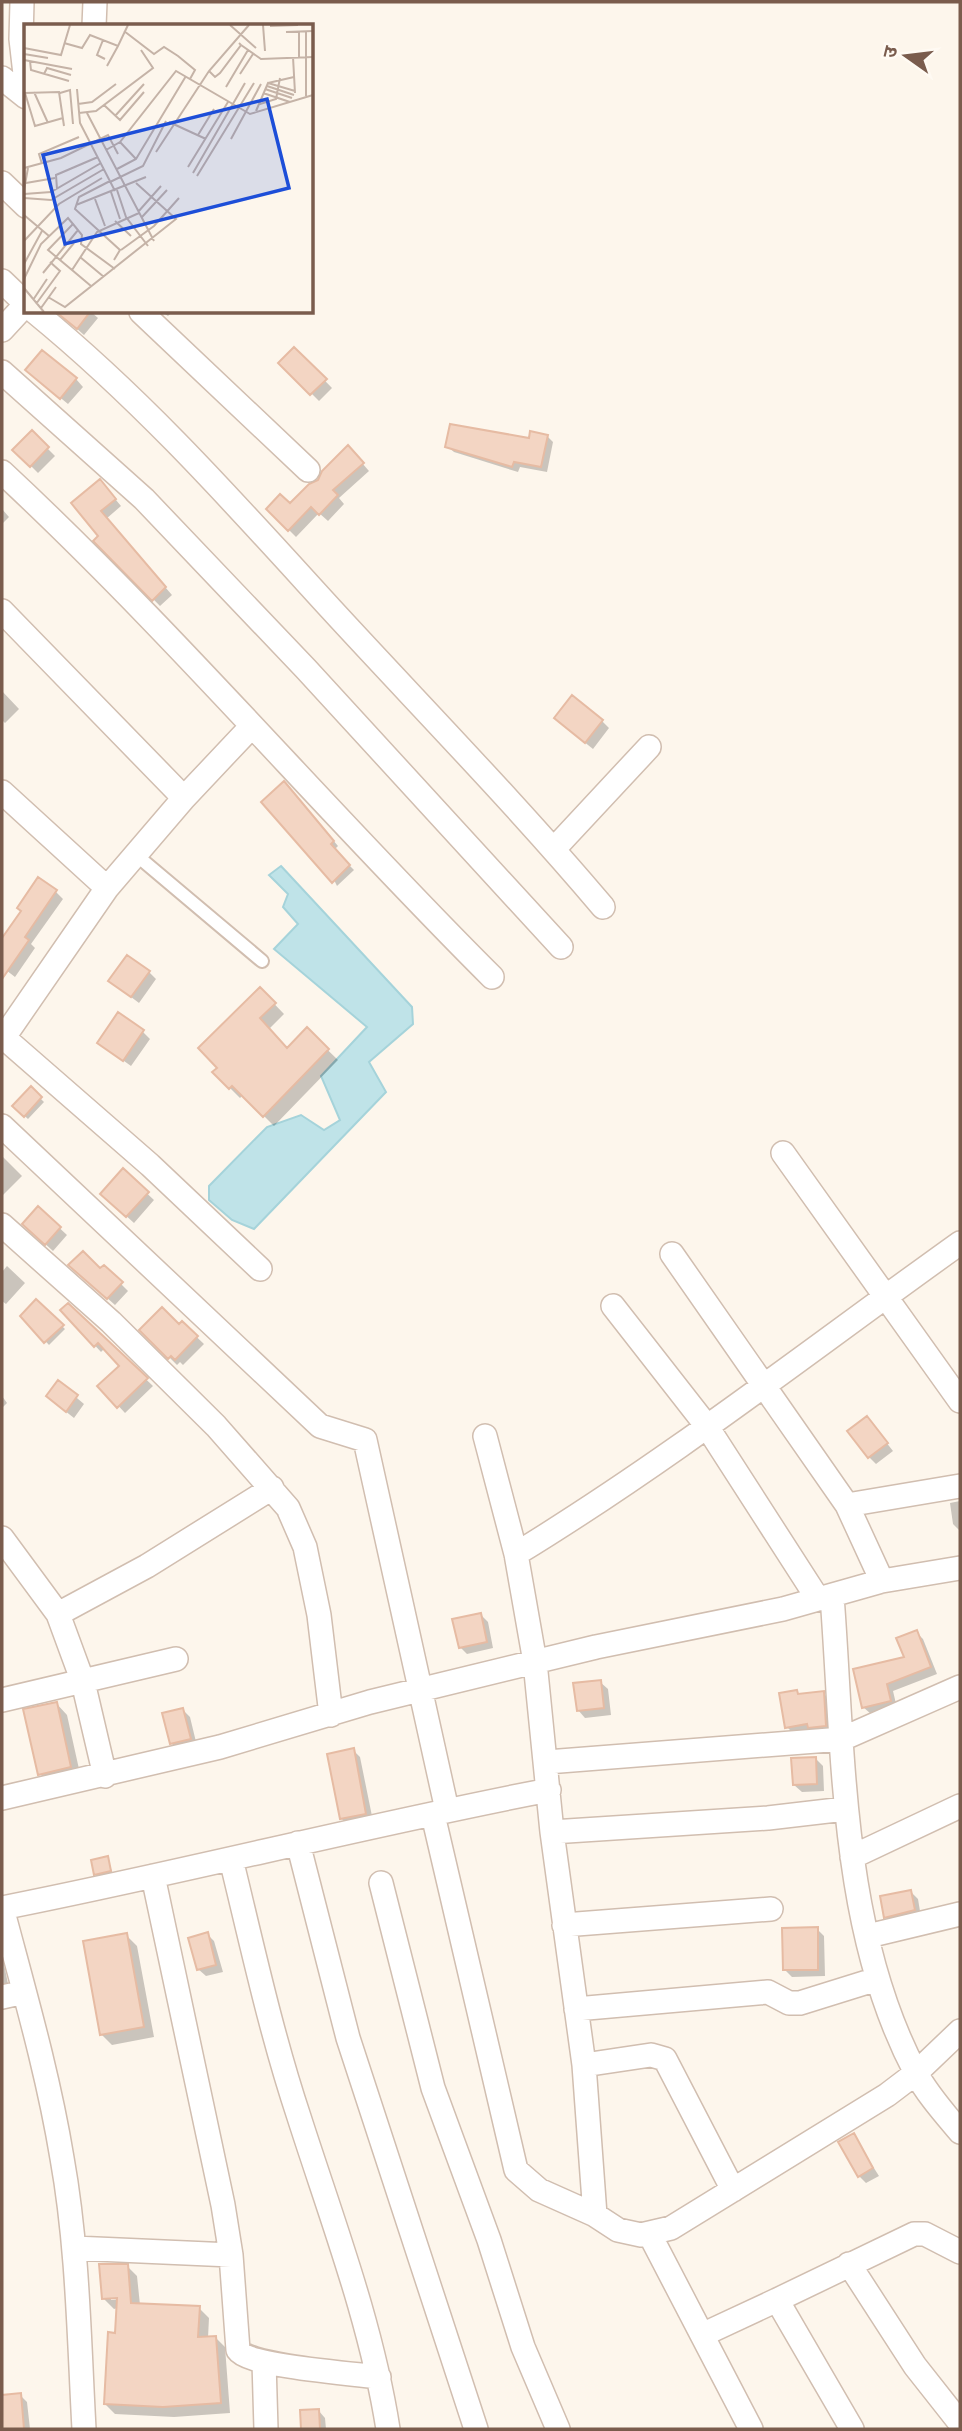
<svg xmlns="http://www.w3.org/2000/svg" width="962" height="2431" font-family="'Golos Text','Noto Sans Devanagari',sans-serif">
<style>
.water{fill:#bfe3e8;stroke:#a5d3da;stroke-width:2}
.shadow{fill:#0003;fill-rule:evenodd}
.building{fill:#f3d5c3;stroke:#e6bba3;stroke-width:2}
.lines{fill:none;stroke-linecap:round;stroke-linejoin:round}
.lane-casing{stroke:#d1beb0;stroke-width:16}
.street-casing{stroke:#d1beb0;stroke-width:26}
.lane{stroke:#fff;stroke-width:12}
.street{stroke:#fff;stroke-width:23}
.inset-road{fill:none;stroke:#c5b3a7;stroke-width:2}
.view{fill:#1d4ed8;fill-opacity:0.15;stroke:#1d4ed8;stroke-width:3.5}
.inset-edge{fill:none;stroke:#7a5c4d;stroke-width:3.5}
</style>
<rect width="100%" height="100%" fill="#fdf6ec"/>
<path class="water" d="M281,866L412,1007L413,1024L369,1062L386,1092L254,1229L232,1220L209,1200V1186L267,1127L301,1115L324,1130L340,1120L321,1076L367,1027L274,949L298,924L283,907L288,894L269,875Z"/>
<path class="shadow" d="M58,312H91L98,318L84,335Z
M162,312H172L168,316Z
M294,349L332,388L319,401L281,363Z
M35,377L76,379L83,387L68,404Z
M32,433L55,456L38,473L15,450Z
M547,436L553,442L547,472L520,467L518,472L454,452L447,446Z
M355,455L369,471L339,498L344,504L328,521L319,513L296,537L268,509L290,506Z
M106,488L121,506L106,519L172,595L160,606L96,541L100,536L73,503Z
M2,509L9,517L2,524Z
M2,691L19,709L5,723L2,720Z
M602,721L609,728L593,749L563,725Z
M289,788L338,846L334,850L354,870L337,886Z
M56,892L63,899L31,944L35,948L15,977L2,967V941L23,911Z
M149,972L156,979L139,1003L110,981Z
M260,989L284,1014L269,1029L288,1050L307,1030L338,1060L274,1126L243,1095L240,1098L230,1088Z
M143,1032L150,1039L131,1066L99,1043Z
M31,1089L44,1102L28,1119L14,1106Z
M2,1156L22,1176L2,1196Z
M123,1171L154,1200L134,1223L102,1194Z
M38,1208L67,1235L53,1251L31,1231Z
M7,1266L25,1283L6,1304L2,1301V1272Z
M104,1267L128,1291L115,1305L78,1272L100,1271Z
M36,1301L65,1329L49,1345L22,1316Z
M68,1305L153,1386L125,1413L100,1386L122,1366L105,1348L101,1352L62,1310Z
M182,1323L204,1344L183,1365L180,1362L177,1365L142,1330L179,1326Z
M58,1382L84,1404L74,1418L55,1403Z
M2,1396L7,1403L2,1408Z
M867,1418L893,1451L876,1464L869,1457Z
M960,1501V1531L953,1524L950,1503Z
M480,1614L488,1622L493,1648L467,1654L460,1647Z
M916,1632L923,1639L937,1674L893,1691L897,1708L871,1714L863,1707L906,1659Z
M600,1682L608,1689L611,1715L585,1718L578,1710Z
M796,1692L800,1696L823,1693L830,1700L833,1733L794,1734L787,1727Z
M56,1703L67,1715L81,1778L51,1785L40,1774Z
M183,1710L190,1717L197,1746L179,1751L171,1743Z
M353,1750L360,1757L373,1821L348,1826L341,1818Z
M815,1758L823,1766L824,1791L802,1792L794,1785Z
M107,1858L113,1874L98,1877L95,1874Z
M911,1892L918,1899L921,1917L893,1924L886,1917Z
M817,1929L824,1936L825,1976L792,1977L785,1970Z
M207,1934L214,1941L223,1972L206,1976L198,1969Z
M126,1935L137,1946L154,2037L112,2045L101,2034Z
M2,1954L10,1994L2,2000Z
M853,2135L879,2176L866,2183L859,2176Z
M127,2266L137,2276L140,2305L199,2308L209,2318L208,2338L215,2337L225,2347L230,2413L174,2417L115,2414L105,2404L118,2308L114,2309L104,2299ZM111,2297L126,2299L111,2300Z
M20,2395L27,2402L30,2429H2V2396Z
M318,2410L325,2418L326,2429H303L302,2411Z"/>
<path class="building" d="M56,312H90L77,329Z
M294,347L327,379L310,395L278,363Z
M42,350L77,378L60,399L25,370Z
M450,424L529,438L530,431L548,435L541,467L514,462L512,467L445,447Z
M32,430L49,447L30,467L12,450Z
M348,445L364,463L333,490L338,495L319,515L311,507L288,531L266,509L280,494L290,503L309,484L318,480L322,471Z
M100,479L116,499L101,511L166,587L152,601L93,541L98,536L71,503Z
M572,695L603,720L585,743L554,718Z
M284,781L334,841L331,844L350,865L332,883L261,802Z
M38,877L57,890L25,937L29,940L2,979V938L21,911L17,908Z
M127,955L150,971L131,997L108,981Z
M260,987L276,1003L260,1018L287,1048L307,1027L329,1049L263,1117L232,1086L229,1089L212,1072L217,1068L198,1048Z
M118,1012L144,1030L123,1061L97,1043Z
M31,1086L42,1097L24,1117L12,1106Z
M123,1168L149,1192L126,1217L100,1194Z
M38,1206L61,1227L45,1245L22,1224Z
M83,1251L100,1268L104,1265L123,1282L107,1299L68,1265Z
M36,1299L64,1325L44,1343L20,1316Z
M68,1303L148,1378L117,1408L97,1386L119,1366L98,1343L94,1347L60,1310Z
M162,1307L179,1324L182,1321L198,1336L175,1360L171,1356L168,1359L139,1330Z
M58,1380L78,1395L66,1412L46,1396Z
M867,1416L888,1443L868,1458L847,1431Z
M481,1613L487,1642L459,1648L452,1619Z
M917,1630L931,1667L887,1684L891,1701L862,1708L853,1669L904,1657L896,1638Z
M601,1680L604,1708L577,1711L573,1683Z
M797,1690L798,1694L824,1691L826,1726L808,1728L807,1724L785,1728L779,1693Z
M57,1702L71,1767L38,1775L23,1709Z
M183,1708L191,1739L170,1744L162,1713Z
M354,1748L366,1814L340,1819L327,1754Z
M816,1757L817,1784L793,1785L791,1758Z
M108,1856L111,1871L94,1875L91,1860Z
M911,1890L915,1910L884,1918L880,1896Z
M818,1927V1970H783L782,1928Z
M208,1932L216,1965L197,1970L188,1938Z
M127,1933L144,2027L100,2035L83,1941Z
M854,2133L873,2168L858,2177L838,2142Z
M99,2264H128L131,2303L200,2306L198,2337L216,2336L221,2403L163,2407L104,2404L108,2332L115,2333L117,2298L102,2299Z
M21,2393L24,2429H2V2395Z
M319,2409L320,2429H301L300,2410Z"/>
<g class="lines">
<g class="lane-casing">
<path id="lane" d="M135,854L262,961"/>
</g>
<g class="street-casing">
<path id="street" d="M22,2L21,39L26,83
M94,26L95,2
M2,78L26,97
M2,183L26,206
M2,281L26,304
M35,312C144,401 236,505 331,609C422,708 516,804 603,907
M141,312L308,470
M2,330L26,304
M2,372L144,499L306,669L561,947
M2,472C174,632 326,812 492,977
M2,611L184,798
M2,792L107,888
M554,849L649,747
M2,1036L150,1165L260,1269
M2,1040L107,888L184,798L251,727
M2,1126L320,1426L365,1440L447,1810
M783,1153L960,1401
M2,1225L111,1322L216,1426L288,1508L305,1547L319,1615L331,1715
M672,1254L847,1505L882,1581
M613,1306L706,1425L818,1599
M485,1436L516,1554L535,1662L552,1832L584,2065L595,2215
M847,1505L960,1486
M2,1538L58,1614L83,1682L105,1776
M516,1554C670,1460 813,1348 960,1243
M832,1596C844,1752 840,1931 916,2073C927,2094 945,2114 960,2132
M58,1614L147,1566L272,1488
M2,1700L176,1659
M547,1762L842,1739L960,1687
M2,1798L220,1747L370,1702L596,1647L783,1609L882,1581L960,1568
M433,1815L516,2170L539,2190L595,2215L618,2230L641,2235L671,2228L887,2095L916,2073L960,2031
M552,1832L768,1818L845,1809
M298,1843L348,2038L476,2429
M852,1857L960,1806
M231,1859C252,1945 271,2033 299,2117C332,2220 371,2321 388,2429
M153,1876L223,2205L231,2255L238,2350C248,2366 356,2374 379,2377
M381,1883L433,2088L489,2240L523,2347L558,2429
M2,1908C185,1872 366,1825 549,1790
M2,1908C24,1991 48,2073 62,2158C78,2247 79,2339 84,2429
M564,1925L771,1909
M868,1936L960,1914
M2,1997L24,1992
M576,2009L768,1992L789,2003H800L877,1979
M584,2065L651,2055L665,2059L733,2190
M650,2235L702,2335
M74,2248L231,2255
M849,2264L915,2366L960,2423
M777,2300L914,2234H925L960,2252
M264,2362L266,2429
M751,2429L702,2335L777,2300L852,2429"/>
</g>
<use href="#lane" class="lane"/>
<use href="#street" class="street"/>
</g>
<g transform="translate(24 24)">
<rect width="289" height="289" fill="#fdf6ec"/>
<path class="inset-road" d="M206,1L232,24M239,1L241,27M246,2L274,1M100,7L130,30L140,23L154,32L171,46L166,55M282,7V72M262,8L289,7M79,16L73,31L81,35M40,19L58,24L66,11L94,22L104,1M217,21L237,35L289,33M0,24L37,31L46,1M0,30L24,34M269,33L271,69M275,34V7M0,36L48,45M6,37L7,46L45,57M83,42L94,22M185,47L191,53L196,49L217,21L215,19M20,50L23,44L47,51M216,50L229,30M244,59L270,53M243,62L270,71M202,63L224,26M53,65L56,99L91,167M241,65L268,74M10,68L24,99M0,69L35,68L40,102M1,69L11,102L39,94M36,69L46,66L49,100M239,69L266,78M54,80L68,78L92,60M236,80L252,75L256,54M80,81L96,96L120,68M232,87L244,59L271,67M55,89L72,87L129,44L117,26M63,89L130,217M91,92L120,60M145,98L182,115M174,111L190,85M207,115L237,60M96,118L112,135M82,126L96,118L152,47L226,90L289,71M132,128L185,47L225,1M18,140L15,130L55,113M164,143L204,78M0,144L37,134L84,111L94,130M93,145L112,135L162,52M169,149L221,59M173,152L230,59M86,157L55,173L51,185L96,226L90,236M86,158L119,142L142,97M2,159L31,154M33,165L32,151L74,133M0,166L4,144M93,166L102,193L124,222M87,168L96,195M0,170L27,168L77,139M0,174L27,176L80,145M71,175L81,202M52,181L122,153M114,188L137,162M0,191L25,212M118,193L143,166M91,197L107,212M49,200L58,211L57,220L91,245M0,217L35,180L78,154M97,226L130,202L155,174M56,233L80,253M36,236L50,219M0,240L18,207M48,246L67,262M19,249L54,206M0,255L17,220L44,194L49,200L24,226L48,246L73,208L115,189M0,264L20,288M24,273L41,283L152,195L112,159M9,276L23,255M12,280L36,247L26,238M17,284L32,263"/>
<path class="view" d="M243,75L265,164L41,220L19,131Z"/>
<rect width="289" height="289" class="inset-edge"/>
</g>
<rect width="962" height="2431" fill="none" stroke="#7a5c4d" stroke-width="7"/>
<g transform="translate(906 56) rotate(284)" stroke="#fffaf3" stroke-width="5" paint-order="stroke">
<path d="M0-5L12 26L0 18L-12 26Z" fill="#7a5c4d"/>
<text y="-10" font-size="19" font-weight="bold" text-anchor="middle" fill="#7a5c4d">उ</text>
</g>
</svg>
